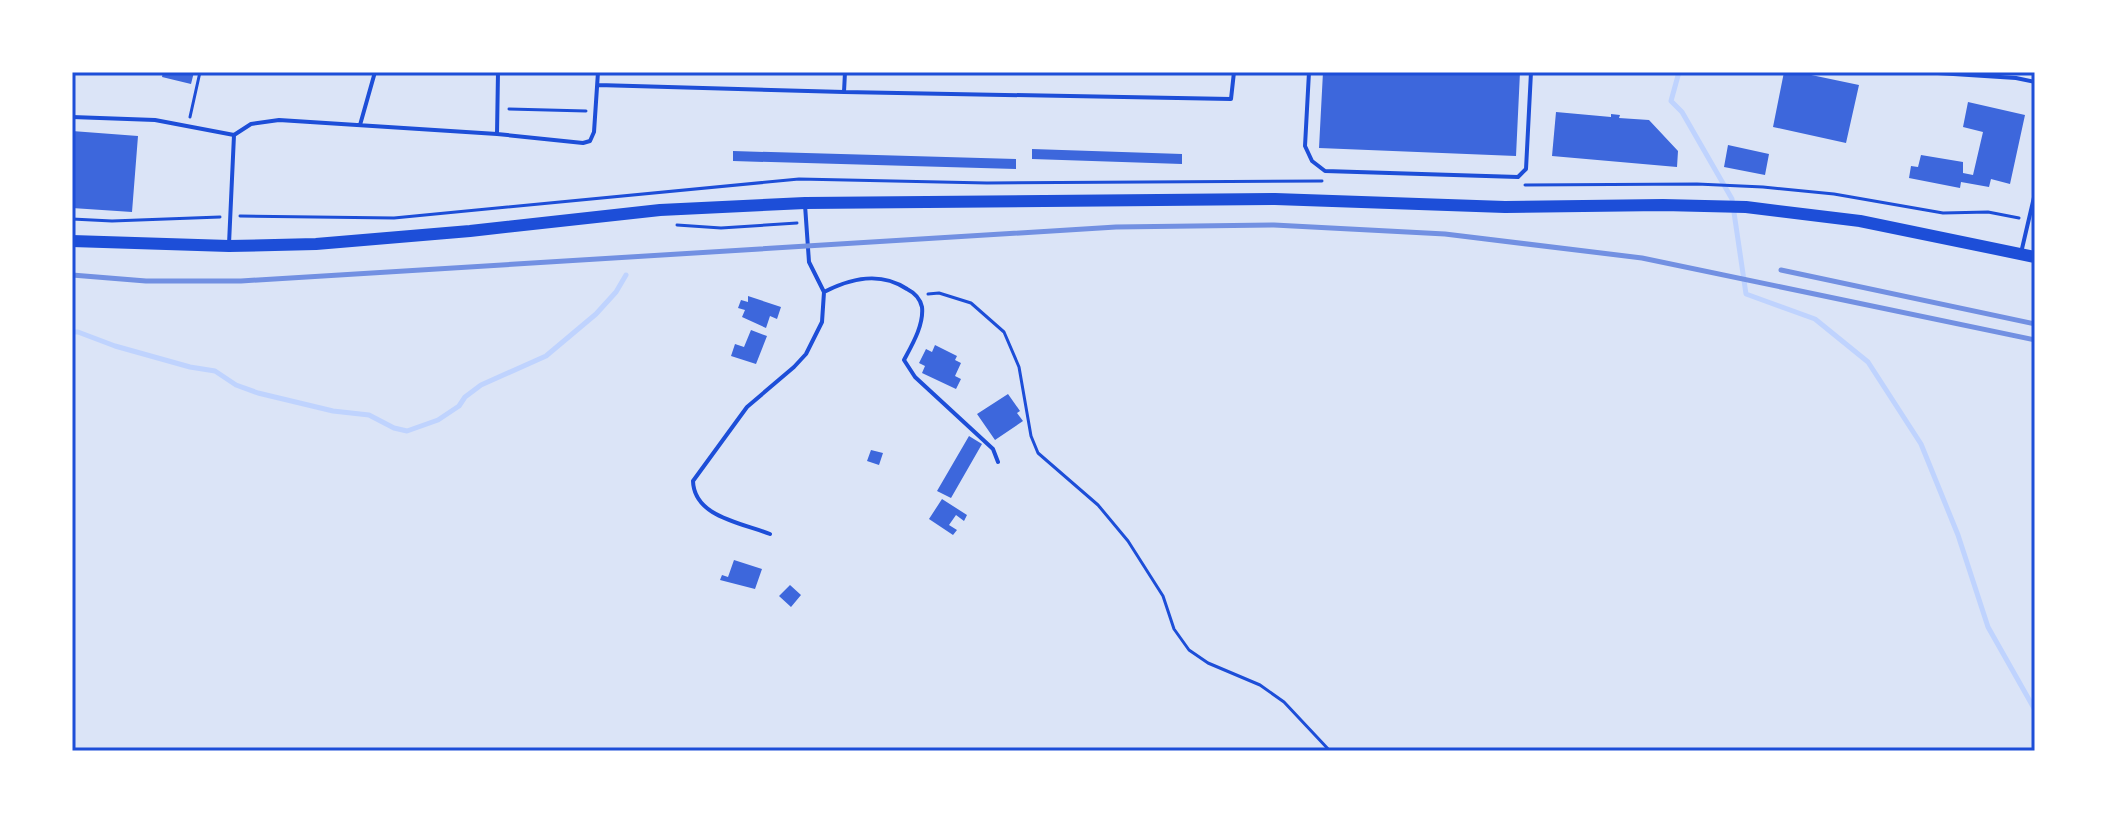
<svg xmlns="http://www.w3.org/2000/svg" width="2107" height="823" font-family="'Zilla Slab',serif">
<style>
.green{fill:#dbe4f7}
.lines{fill:none;stroke-linecap:round;stroke-linejoin:round}
.stream{stroke:#bfd3fe;stroke-width:5}
.building{fill:#3d67dc}
.path{stroke:#1d4ed8;stroke-width:3}
.service{stroke:#1d4ed8;stroke-width:4}
.trunk{stroke:#1d4ed8;stroke-width:12}
.rail{stroke:#7290e2;stroke-width:5}
.neatline{fill:none;stroke:#1d4ed8;stroke-width:3}
</style>
<rect width="100%" height="100%" fill="#f2f2f2"/>
<path class="green" d="M72,72H2035V751H72Z"/>
<g class="lines">
<path class="stream" d="M1679,72L1671,101L1682,112L1732,199L1746,294L1815,319L1868,362L1921,444L1958,535L1988,627L2035,710
M72,332H78L115,346L190,367L215,371L236,385L258,393L333,411L369,415L394,428L407,431L438,420L459,406L465,397L481,385L546,356L596,314L616,292L626,275"/>
</g>
<path class="building" d="M163,72H194L191,84L162,77Z
M1323,72H1520L1516,156L1319,148Z
M1784,72H1797L1859,85L1846,143L1773,127Z
M1968,102L2025,115L2010,184L1991,179L1989,187L1961,182L1960,188L1909,178L1911,166L1918,167L1921,155L1963,162V173L1973,175L1983,132L1963,127Z
M1556,112L1611,117V114L1620,115L1619,118L1649,120L1678,151L1677,167L1552,156Z
M72,131L138,136L132,212L72,208Z
M1728,145L1769,154L1765,175L1724,167Z
M1032,149L1182,154V164L1032,159Z
M733,151L1016,159V169L733,161Z
M748,296L781,307L777,319L770,316L766,328L742,317L745,310L738,308L741,300L748,302Z
M751,330L767,336L756,364L731,356L735,344L744,347Z
M935,345L957,356L955,360L961,363L955,376L961,379L956,389L922,373L925,366L919,363L926,349L932,352Z
M1008,394L1020,411L1017,413L1023,421L995,440L977,414Z
M969,436L982,444L951,498L937,491Z
M871,450L883,453L879,465L867,461Z
M942,499L967,515L964,521L956,515L949,525L957,530L953,535L929,519Z
M734,560L762,569L755,589L720,580L722,575L728,577Z
M790,585L801,595L791,607L779,596Z"/>
<g class="lines">
<path class="path" d="M576,72L587,73
M509,109L586,111
M190,117L200,72
M1525,185L1697,184L1763,187L1834,194L1943,213L1988,212L2019,218
M240,216L394,218L799,179L987,183L1322,181
M72,219L112,221L220,217
M677,225L721,228L797,223
M928,294L939,293L971,303L1004,332L1019,367L1031,436L1038,453L1098,505L1128,541L1163,596L1174,629L1189,650L1208,663L1260,685L1284,702L1330,751"/>
<path class="service" d="M1309,72L1305,146L1312,161L1325,171L1518,177L1526,169L1531,72
M1922,72L2016,78L2035,82
M598,85L844,92L845,72
M844,92L1231,99L1234,72
M72,117L155,120L234,135
M360,125L375,72
M497,134L498,72
M229,244L234,135L251,124L279,120L497,134L583,143L590,141L594,132L598,72
M2021,253L2035,193
M824,292C851,278 880,271 907,289C915,293 920,298 922,307C924,325 912,345 904,360L915,377L993,449L998,462
M770,534C742,523 694,517 693,481L747,407L794,367L806,354L822,322L824,292L809,262L805,205"/>
<path class="trunk" d="M72,241L229,246L316,244L470,231L660,210L805,203L1275,199L1505,207L1663,205L1746,207L1860,221L2035,257"/>
<path class="rail" d="M1781,270L2035,324
M72,275L146,281H241L1116,227L1274,225L1445,234L1642,258L2035,340"/>
</g>
<rect width="2107" height="823" fill="none" stroke="#ffffff" stroke-width="148"/>
<rect x="74" y="74" width="1959" height="675" class="neatline"/>
</svg>
